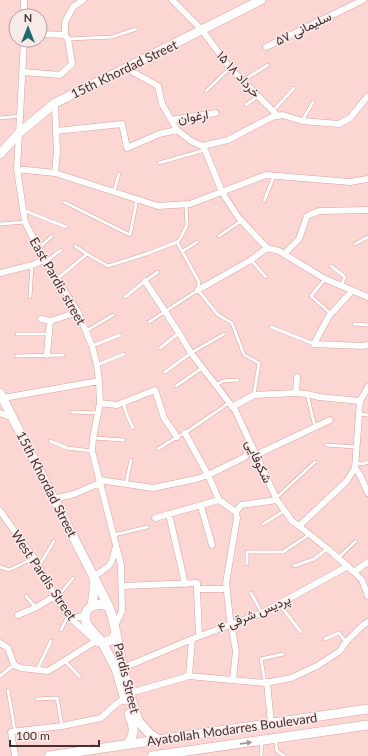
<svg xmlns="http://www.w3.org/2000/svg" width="368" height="756" font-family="Lato,Vazirmatn,sans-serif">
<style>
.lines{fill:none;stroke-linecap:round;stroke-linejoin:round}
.lane-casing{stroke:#dda19e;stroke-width:4}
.street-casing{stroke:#dda19e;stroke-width:7}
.secondary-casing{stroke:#dda19e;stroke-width:10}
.lane{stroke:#fff;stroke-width:3}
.street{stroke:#fff;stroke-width:6}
.secondary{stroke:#fff;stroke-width:9}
.oneway{fill:#a49897}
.labels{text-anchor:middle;stroke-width:3;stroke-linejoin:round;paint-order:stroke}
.street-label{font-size:13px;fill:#48302f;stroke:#f7eae9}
</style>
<rect width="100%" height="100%" fill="#fcd6d3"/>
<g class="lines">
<g class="lane-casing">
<path id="lane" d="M68,39L112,37L136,29
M242,81L268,65
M206,91L230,68
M246,105L258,96
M273,111L294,88
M0,118L20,116
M302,121L313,102
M159,163L205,150
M114,191L119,174
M264,201L274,176
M64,202L130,235L137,199
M23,210L66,227
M0,224L25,222
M219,236L241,221
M355,244L368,237
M75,246L87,254
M39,248L52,236
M183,251L197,242
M251,260L266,277
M45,262L61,250
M331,266L345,277L341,286
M57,279L87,254L108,266L146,254L177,242L180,239L187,225L186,205
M325,279L311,296L331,314
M198,290L218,315L232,323L244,355L259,363L254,395
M30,297L32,265
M125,297L145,281L158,272
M149,322L198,290L199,282L177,242
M354,324L368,325
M271,327L314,344
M86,331L113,315
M17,334H49
M92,346L120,335
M160,348L179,333
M16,356L63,355
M97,365L124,354
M165,372L191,353L224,334
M216,385L223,381L238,380
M176,386L202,368
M307,394L315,427
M123,402L127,415L133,428
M72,412L98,413
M360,414L368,415
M93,438L124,440
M50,441L67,448L92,451
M326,445L356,447
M158,449L177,437L185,433L229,403
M356,463L363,464L368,462
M126,484L131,460
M276,498L315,462
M263,524L284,511
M114,535L147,527
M338,558L356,541
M247,564V552H283L310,534
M39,566L54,541
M294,566L314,559L327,549
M0,567L9,570L34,558
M251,593L262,613
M26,596L35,607
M57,598L73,578
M279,604L301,632
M61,630L68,616
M325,639L339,633L345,641
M65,661L80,677
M37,670L51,641
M0,676L14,665
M265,683L261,659L283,654
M8,690L15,732
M37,699L57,698L62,726
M275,739L277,751L284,756
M261,756L262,742"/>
</g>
<g class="street-casing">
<path id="street" d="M24,0V16
M172,0L202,30L230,68L278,116
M40,34L65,35
M24,40L20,116L17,169L25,222L44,260L57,279L78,312L92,346L97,365L99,381L100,403L93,438L92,451L121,565L122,611L115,626
M266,47L363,0
M126,68L158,86L162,104L177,130L191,141L202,146L205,150L222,192L238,217L267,248L279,251L325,279L368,297
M23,72L60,75L72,64L68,39L65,35V22L73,7L83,0
M171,120L216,113
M56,131L122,124L127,148L159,134L177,130
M202,146L228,140L272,117L283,115L302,121L339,124L350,118L368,96
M17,169L55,173L158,206L190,204L266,175L350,182L368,179
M55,173L57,151L56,131L55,103
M284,254L299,239L307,216L319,211L368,210
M0,273L32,265L44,260
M145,281L179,333L191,353L235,410L277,500L292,521L299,526L328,549L354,572L362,580L368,596
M198,290L251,260L267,248
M352,291L329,316L314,344L363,346L368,345
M41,319L50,321L78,312
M47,355L50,321
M296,393L297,377
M3,398L99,381
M100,403L117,405L155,390L164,418L177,437
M232,407L254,395L296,393L307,394L319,397L360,401
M0,413L13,418
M185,433L208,475L219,500L236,512L237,518L226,583L230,619L236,651L233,680
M256,455L330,420
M355,468L360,475L368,493
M100,480L153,488L196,479L208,475L245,457L252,446
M54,499L74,494L100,483
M201,506L212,545
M0,511L34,558L55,596L68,616L98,643
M236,512L241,505L277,500
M169,514L185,584
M155,518L219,500
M299,526L346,482L355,468L360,401L368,387
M354,572L368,562
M94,576C108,567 112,567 115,549
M122,586L197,583V589H227
M197,589L199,636
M18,615L35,608L55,596
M68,616L79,617L86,615
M0,643L8,648L14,665L21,668L48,671L96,641
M123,668L192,639
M189,676L192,639L262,613L279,604L348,566
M267,682L271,723
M130,693L189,676L265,683L291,678L317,666L340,651L346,642L362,626L368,622
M15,756L11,732L62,726L101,718L115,705L125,698"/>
</g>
<g class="secondary-casing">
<path id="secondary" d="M0,154L19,133L55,103L126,68L261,0
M0,393L109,607
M92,606L94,590V579
M116,632L113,639L106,642H102C97,636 89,629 86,622C82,607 97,601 109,607L113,619L123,668L135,712L139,722L150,734L158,739
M102,642L116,669L125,700
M127,745C136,732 134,728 129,714
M49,756L368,709
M152,756L368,725"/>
</g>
<use href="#lane" class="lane"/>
<use href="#street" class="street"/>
<use href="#secondary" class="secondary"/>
</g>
<defs><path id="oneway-solid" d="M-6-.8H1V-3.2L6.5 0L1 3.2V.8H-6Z"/></defs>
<use class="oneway" href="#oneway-solid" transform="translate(246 743) rotate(-8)"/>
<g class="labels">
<g class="street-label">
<text transform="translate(303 28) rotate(-26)" y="5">سلیمانی ۵۷</text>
<text transform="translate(124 69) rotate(-26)" y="5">15th Khordad Street</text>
<text transform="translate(239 74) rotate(48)" y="5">۱۵ خرداد ۱۸</text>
<text transform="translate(193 116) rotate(-9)" y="5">ارغوان</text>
<text transform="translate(58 281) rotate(60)" y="5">East Pardis street</text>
<text transform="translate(259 461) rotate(65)" y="5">شکوفایی</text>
<text transform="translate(47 484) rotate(63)" y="5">15th Khordad Street</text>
<text transform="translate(44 575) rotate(56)" y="5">West Pardis Street</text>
<text transform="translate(254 613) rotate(-23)" y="5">پردیس شرقی ۴</text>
<text transform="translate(127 678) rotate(76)" y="5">Pardis Street</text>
<text transform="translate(232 729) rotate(-8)" y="5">Ayatollah Modarres Boulevard</text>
</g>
</g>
<g transform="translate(28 28)"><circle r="19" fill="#f7eae9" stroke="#b1a09f"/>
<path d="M0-3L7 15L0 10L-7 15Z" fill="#1f6b71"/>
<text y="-6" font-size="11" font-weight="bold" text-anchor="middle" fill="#48302f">N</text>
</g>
<path d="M10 740v6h89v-6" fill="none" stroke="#48302f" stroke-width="2"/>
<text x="16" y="740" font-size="12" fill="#48302f" stroke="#f7eae9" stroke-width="3" paint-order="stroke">100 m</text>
</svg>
